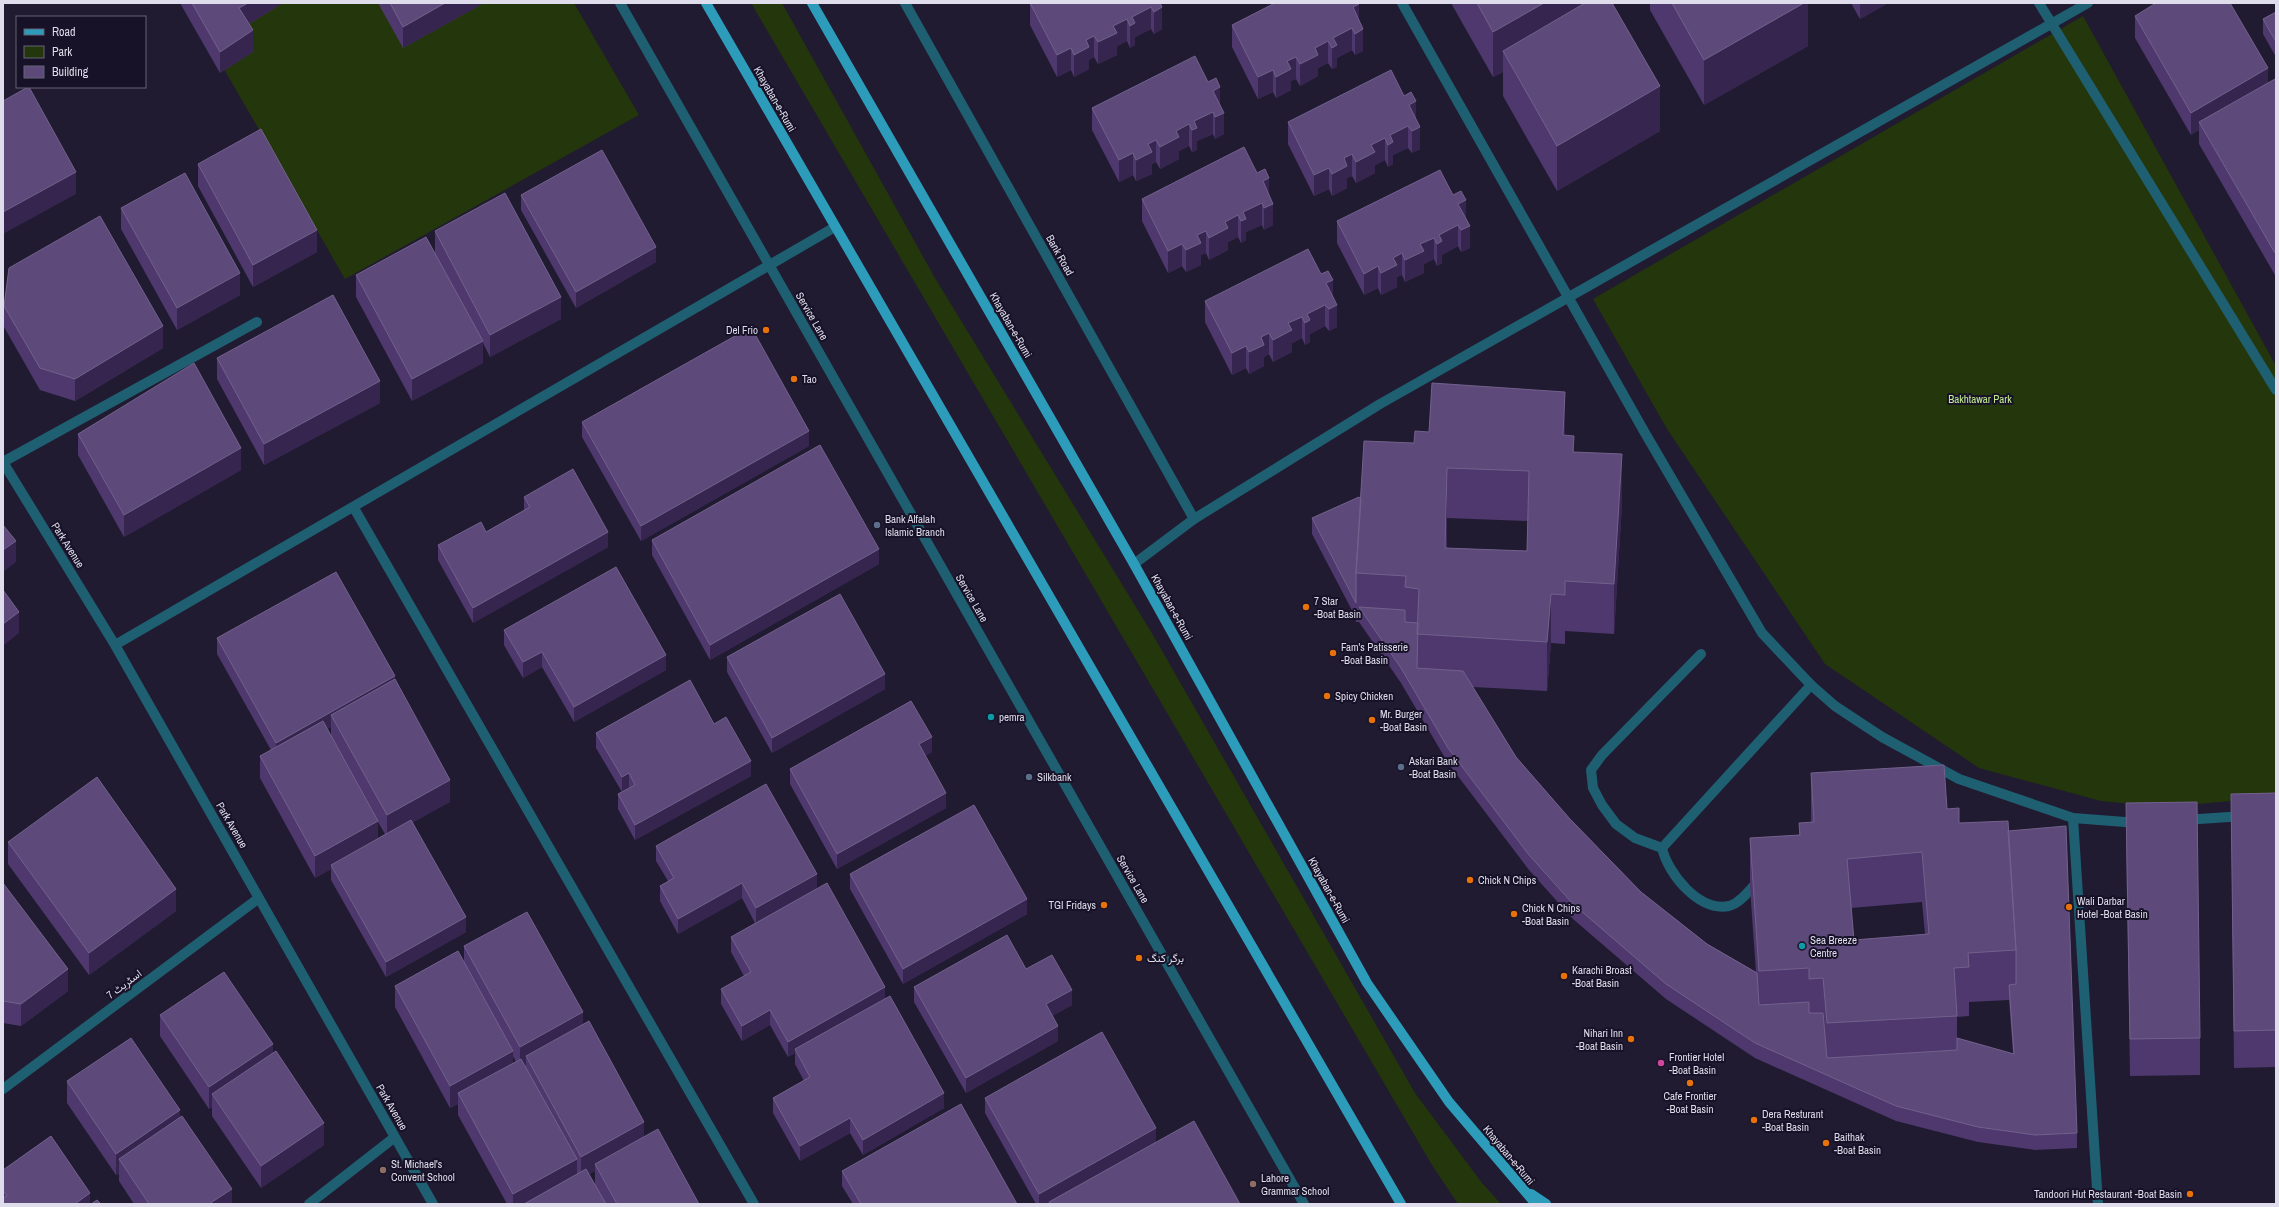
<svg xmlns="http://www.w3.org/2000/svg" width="2279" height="1207" font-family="'Archivo Narrow',Vazirmatn,sans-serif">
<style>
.green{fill:#24360b}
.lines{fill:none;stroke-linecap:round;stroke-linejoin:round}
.service{stroke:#1f5f72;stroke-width:10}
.minor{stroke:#1f5f72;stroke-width:10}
.primary{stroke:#2d9cbb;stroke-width:10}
.wall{fill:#4e386d;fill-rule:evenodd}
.shaded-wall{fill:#35254f}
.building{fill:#5e4a7a;stroke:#72618c;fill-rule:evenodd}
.food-dot{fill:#e8710a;stroke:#171227;stroke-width:1.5}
.service-dot{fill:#5c6f8a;stroke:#171227;stroke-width:1.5}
.culture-dot{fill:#0f9aa8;stroke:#171227;stroke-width:1.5}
.hotel-dot{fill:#d1479c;stroke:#171227;stroke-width:1.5}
.education-dot{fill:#8d6e63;stroke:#171227;stroke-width:1.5}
.labels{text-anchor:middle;stroke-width:4;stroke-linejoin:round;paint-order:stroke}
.street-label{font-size:11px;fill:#dfddec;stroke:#171227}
.poi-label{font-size:11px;fill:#dfddec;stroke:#171227;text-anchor:start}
.park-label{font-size:11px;fill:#c1eb90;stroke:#171227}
</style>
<rect width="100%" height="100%" fill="#201b31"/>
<path class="green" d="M186,3H574L639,115L345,279Z
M751,3H782L935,278L1153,635L1415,1093L1482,1183L1501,1204H1458L1432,1165Z
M2083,16L2276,366V797L2164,807L2101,801L1979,768L1825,664L1667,429L1593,299Z"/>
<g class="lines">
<path class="service" d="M620,3L1304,1204
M905,3L1194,519
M3,462L257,322
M2073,818L2098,1204
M1662,848L1635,838L1616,824L1602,805L1593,788L1591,770L1602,755L1701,654
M1759,880C1751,888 1741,903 1729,906C1699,912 1668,874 1662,848L1811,685"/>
<path class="minor" d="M1402,3L1645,433L1762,633L1811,685L1835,706L1882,737L1959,779L2073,818L2138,823
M2039,3L2276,390
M3,462L115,645L433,1204
M354,508L754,1204
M1134,564L1194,519L1380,404L2088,3
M115,645L835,227
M2184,820L2244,816
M3,1089L259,898
M309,1204L395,1137"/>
<path class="primary" d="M706,3L1401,1204
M812,3L1134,564L1367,983L1449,1102L1536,1204
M1531,1194L1546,1204"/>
</g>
<path class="wall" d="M180,3H283L249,24L253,52L220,73Z
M378,3H484L403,48Z
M1030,3H1160L1162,29L1154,34L1151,29L1135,37V45L1130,48L1127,41L1117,46V55L1098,64L1094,57L1089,60V69L1074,77L1071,70L1057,77L1030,25Z
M1451,3H1612L1660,131L1557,191L1503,96V72L1493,77Z
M1650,3H1808V46L1704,105L1650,10Z
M1851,3H1888L1860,19Z
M2276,12V57L2263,34V19Z
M2135,16L2268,83L2276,80L2275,275L2199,144V130L2191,135L2135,38Z
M1359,21L1363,51L1355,55L1352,50L1337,58V67L1332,69L1328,63L1318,68V76L1300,86L1296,79L1291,81V90L1276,98L1273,92L1258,99L1232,47V25Z
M1208,82L1220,105L1224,134L1215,139L1213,134L1197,141V150L1192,152L1189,146L1179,151V159L1160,169L1156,162L1152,164V174L1136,181L1133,175L1119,182L1092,130V108Z
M1404,96L1416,119L1420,149L1412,153L1408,148L1393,155V164L1388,167L1385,160L1375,165V173L1356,183L1352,176L1347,178V188L1332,196L1329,189L1314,196L1288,144V122Z
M198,164L317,252L253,287L198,186Z
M1257,173L1269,195L1273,225L1264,230L1262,225L1246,232V240L1241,243L1238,237L1228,242V250L1209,260L1206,253L1201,255V265L1186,272L1182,266L1168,273L1142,221V199Z
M521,195L656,262L576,308L521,210Z
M121,208L240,295L177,330L121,229Z
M1466,218L1470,248L1461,252L1458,246L1442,255V263L1437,266L1434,259L1424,264V273L1405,282L1402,275L1397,277V287L1381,295L1378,288L1364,295L1337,243V221Z
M435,231L561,319L490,357L483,343V363L412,401L356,297V275L435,252Z
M1333,297L1337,327L1329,331L1325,326L1310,334V342L1305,345L1302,338L1292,343V352L1273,362L1269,354L1264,357V366L1249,374L1246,368L1232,375L1205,322V301Z
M4,306L163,348L75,401L40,390L4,327Z
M217,358L380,403L264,465L217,379Z
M582,422L809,446L641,541L582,437Z
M1429,432L1565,435L1574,452L1622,504L1614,634L1565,631V644L1551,643L1547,691L1473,687L1516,757L1570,819L1641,892L1707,944L1756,972L1750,888V838L1799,835V823L1811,822V773L1947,809L1959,823L2008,831L2077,1133V1148L2035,1150L1978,1142L1896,1121L1755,1058L1666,999L1573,919L1529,870L1448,763L1401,683L1359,622H1356V618L1312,534V518L1361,500L1414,443ZM1447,518L1528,521L1527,551L1447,548ZM1922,902L1925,934L1854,940L1851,908ZM2009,1000L2013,1054L1957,1038V1017L1969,1016V1002Z
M78,434L241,470L124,537L78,455Z
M524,497L608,547L473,623L438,560V545L486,532L524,510Z
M652,540L879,564L710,660L652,555Z
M504,630L666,670L574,722L542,667L523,678L504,645Z
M217,638L395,679L450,802L412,822L466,932L386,977L331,880V869L315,878L260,778V756L271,750L217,654ZM331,727V737L327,729ZM378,822L385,834L378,838Z
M727,657L885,689L772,753L727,672Z
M714,724L751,776L635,840L618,809V794L622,792L596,748V733Z
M932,752L925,756L946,808L837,869L790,784V769Z
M2276,793V1067L2234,1068L2231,794Z
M2126,803L2200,1038V1075L2130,1076L2126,839Z
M8,842L176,911L89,975L8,864Z
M656,846L817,889L885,998L944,1108L863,1155L850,1133L800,1161L773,1113V1098L804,1081L795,1064V1053L788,1057L770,1025L742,1041L721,1004V989L744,976L731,952V937L755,923L742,898L678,934L660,901V886L668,881L656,861Z
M850,874L1027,914L903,984L850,889Z
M3,883L68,991L21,1026L3,1023Z
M464,946L583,1024L644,1137L699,1204H507L458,1115V1104L450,1108L395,1007V986L464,963ZM513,1056L516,1062L513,1063ZM595,1171V1185L589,1174Z
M1026,969L1072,1005L1052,1016L1058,1041L966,1093L914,1002V987Z
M160,1015L273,1053L324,1145L261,1188L212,1116V1107L209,1109L160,1036Z
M67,1081L180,1118L232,1204H134L119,1181V1174L116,1175L67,1103Z
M985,1098L1156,1143L1240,1204H1049V1203L1047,1204H1036L985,1113Z
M3,1170L90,1204H3Z
M842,1171L1017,1204H853L842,1186Z"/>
<path class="shaded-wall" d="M248,3H283L239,30V8Z
M445,3H484L403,48V27Z
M1544,3H1597L1503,51V72L1493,77V32Z
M1804,3H1808V46L1704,105V60Z
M1860,3H1888L1860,19Z
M1359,4V26L1353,7Z
M1151,7V29L1135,37V45L1130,48V26L1132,17Z
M1162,7V29L1154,34V12Z
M1127,19V41L1117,46V55L1098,64V42L1113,26Z
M1352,28V50L1337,58V67L1332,69V48L1333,38Z
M1363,29V51L1355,55V34Z
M253,30V52L220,73V52Z
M1094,36V57L1089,60V69L1074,77V55L1086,40Z
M1328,41V63L1318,68V76L1300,86V64L1315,48Z
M1071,48V70L1057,77V55Z
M1296,57V79L1291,81V90L1276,98V77L1287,61Z
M2268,68V90L2199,122V130L2191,135V113Z
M1273,70V92L1258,99V77Z
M1660,86V131L1557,191V146Z
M1220,87V109L1213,91Z
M1416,101V123L1409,105Z
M1213,112V134L1197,141V150L1192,152V130L1194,121Z
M1224,113V134L1215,139V117Z
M1189,124V146L1179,151V159L1160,169V147L1176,131Z
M1408,126V148L1393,155V164L1388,167V145L1390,135Z
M1420,127V149L1412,153V131Z
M1385,138V160L1375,165V173L1356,183V162L1371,145Z
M1156,140V162L1152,164V174L1136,181V160L1148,144Z
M1133,153V175L1119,182V160Z
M1352,154V176L1347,178V188L1332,196V174L1344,158Z
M1329,168V189L1314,196V175Z
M76,172V194L3,234V212Z
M1269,178V200L1263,181Z
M1466,200V222L1458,204Z
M1262,203V225L1246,232V240L1241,243V221L1243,212Z
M1273,204V225L1264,230V208Z
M1238,215V237L1228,242V250L1209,260V238L1225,222Z
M1458,225V246L1442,255V263L1437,266V244L1439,235Z
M1470,226V248L1461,252V230Z
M317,230V252L253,287V265Z
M1206,231V253L1201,255V265L1186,272V250L1197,235Z
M1434,238V259L1424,264V273L1405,282V260L1420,244Z
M1182,244V266L1168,273V251Z
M656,247V262L576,308V292Z
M2276,252V274L2275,275V253Z
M1402,253V275L1397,277V287L1381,295V273L1393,258Z
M1378,266V288L1364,295V274Z
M240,273V295L177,330V308Z
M1333,280V302L1326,283Z
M561,297V319L490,357V335Z
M1325,305V326L1310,334V342L1305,345V323L1307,314Z
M1337,305V327L1329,331V309Z
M1302,317V338L1292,343V352L1273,362V340L1288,323Z
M163,326V348L75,401V379Z
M1269,333V354L1264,357V366L1249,374V352L1261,337Z
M483,341V363L412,401V379Z
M1246,346V368L1232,375V353Z
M380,381V403L264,465V444Z
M1565,392V441L1563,435Z
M809,431V446L641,541V526Z
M1574,436V485L1573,452Z
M241,448V470L124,537V515Z
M1622,454V504L1614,634V584Z
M1447,468V518L1445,598V548Z
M608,532V547L473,623V608Z
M16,541V562L3,572V550Z
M879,549V564L710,660V645Z
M1551,594V643L1547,691V642Z
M19,612V633L3,646V624Z
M542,652V667L523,678V662Z
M666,655V670L574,722V707Z
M885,674V689L772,753V738Z
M395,676V691L331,715V727L276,758V743Z
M932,737V752L919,759V744Z
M751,761V776L635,840V825Z
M629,773V788L622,792V777Z
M450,780V802L387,837V815Z
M946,793V808L837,869V854Z
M378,821V843L331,865V869L315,878V856Z
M817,874V889L756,924V908Z
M742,883V898L678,934V919Z
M176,889V911L89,975V953Z
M1027,899V914L903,984V969Z
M466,917V932L386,977V962Z
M68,969V991L21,1026V1004Z
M885,987V1002L795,1049V1053L788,1057V1042Z
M1072,990V1005L1046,1019V1004Z
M770,1010V1025L742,1041V1026Z
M583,1012V1034L526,1056V1065L520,1068V1047Z
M1058,1026V1041L966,1093V1078Z
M273,1044V1066L212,1094V1107L209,1109V1087Z
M513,1051V1073L458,1093V1104L450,1108V1086Z
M944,1093V1108L863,1155V1140Z
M180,1110V1132L119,1159V1174L116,1175V1154Z
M850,1118V1133L800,1161V1146Z
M644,1122V1143L595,1164V1171L581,1178V1157Z
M324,1123V1145L261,1188V1166Z
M1156,1128V1143L1047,1204H1039V1194Z
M577,1159V1181L524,1204H513V1194Z
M232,1189V1204H209Z
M90,1193V1204H75Z"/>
<path class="building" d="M192,3H248L239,8L253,30L220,52Z
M390,3H445L403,27Z
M1030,3H1160L1162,7L1154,12L1151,7L1132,17L1135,23L1130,26L1127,19L1113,26L1117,33L1098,42L1094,36L1086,40L1089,47L1074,55L1071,48L1057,55Z
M1275,3H1359V4L1353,7L1363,29L1355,34L1352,28L1333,38L1337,45L1332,48L1328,41L1315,48L1318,55L1300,64L1296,57L1287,61L1291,69L1276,77L1273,70L1258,77L1232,25Z
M1477,3H1544L1493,32Z
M1585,3H1612L1660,86L1557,146L1503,51Z
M1672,3H1804L1704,60Z
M2156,3H2230L2268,68L2191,113L2135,16Z
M2276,12V42L2263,19Z
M1195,56L1208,82L1216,78L1220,87L1213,91L1224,113L1215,117L1213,112L1194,121L1197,128L1192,130L1189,124L1176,131L1179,137L1160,147L1156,140L1148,144L1152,152L1136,160L1133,153L1119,160L1092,108Z
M1391,70L1404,96L1411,92L1416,101L1409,105L1420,127L1412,131L1408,126L1390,135L1393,142L1388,145L1385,138L1371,145L1375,152L1356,162L1352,154L1344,158L1347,166L1332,174L1329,168L1314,175L1288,122Z
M2275,79L2276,80V252L2275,253L2199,122Z
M28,87H29L76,172L3,212V101Z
M261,129L317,230L253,265L198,164Z
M1244,147L1257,173L1265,169L1269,178L1263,181L1273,204L1264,208L1262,203L1243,212L1246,219L1241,221L1238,215L1225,222L1228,228L1209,238L1206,231L1197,235L1201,243L1186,250L1182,244L1168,251L1142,199Z
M602,150L656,247L576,292L521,195Z
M1440,170L1453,195L1461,191L1466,200L1458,204L1470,226L1461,230L1458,225L1439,235L1442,241L1437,244L1434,238L1420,244L1424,251L1405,260L1402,253L1393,258L1397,265L1381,273L1378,266L1364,274L1337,221Z
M185,173L240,273L177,308L121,208Z
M505,193L561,297L490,335L435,231Z
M100,216L163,326L75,379L40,368L4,306L9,268Z
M426,237L483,341L412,379L356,275Z
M1308,249L1321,274L1328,271L1333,280L1326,283L1337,305L1329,309L1325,305L1307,314L1310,320L1305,323L1302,317L1288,323L1292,330L1273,340L1269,333L1261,337L1264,345L1249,352L1246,346L1232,353L1205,301Z
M333,295L380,381L264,444L217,358Z
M751,327L809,431L641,526L582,422Z
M194,363L241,448L124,515L78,434Z
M1432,383L1565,392L1563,435L1574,436L1573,452L1622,454L1614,584L1565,581V595L1551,594L1547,642L1417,634L1419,589L1405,587L1406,576L1356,573L1364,441L1414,443L1415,431L1429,432ZM1447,468L1529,471L1527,551L1445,548Z
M820,445L879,549L710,645L652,540Z
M573,469L608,532L473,608L438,545L481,522L486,532L530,507L524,497Z
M1359,497L1361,500L1356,573V603L1312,518Z
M3,525L16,541L3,550Z
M616,567L666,655L574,707L542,652L523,662L504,630Z
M336,572L395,676L276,743L217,638Z
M3,590L19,612L3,624Z
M840,594L885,674L772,738L727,657Z
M1359,607L1405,610V622L1418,623L1417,668L1463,671L1516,757L1570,819L1641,892L1707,944L1757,973L1759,1005L1809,1002V1013H1823L1827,1058L1957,1050V1038L2014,1054L2009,985L2016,984V950L2008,831L2066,826L2077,1133L2035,1135L1978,1127L1896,1106L1755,1043L1666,984L1573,904L1529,855L1448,748L1401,668Z
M395,679L450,780L387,815L331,715Z
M690,680L714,724L726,717L751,761L635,825L618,794L635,785L629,773L622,777L596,733Z
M911,701L932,737L919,744L946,793L837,854L790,769Z
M323,721L378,821L315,856L260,756Z
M1944,765L1947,809L1959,808V823L2008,821L2016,950L1968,953L1969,967L1954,968L1957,1016L1827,1023L1823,978L1809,979V968L1759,971L1750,838L1800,835L1799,823L1814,822L1811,773ZM1922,852L1929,934L1854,940L1847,859Z
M97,777L176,889L89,953L8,842Z
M766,784L817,874L756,908L742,883L678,919L660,886L674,878L656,846Z
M2276,793V1030L2234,1031L2231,794Z
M2197,802L2200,1038L2130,1039L2126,803Z
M974,805L1027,899L903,969L850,874Z
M411,820L466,917L386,962L331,865Z
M3,883L68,969L21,1004L3,1001Z
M827,883L885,987L788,1042L770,1010L742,1026L721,989L751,972L731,937Z
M527,912L583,1012L520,1047L464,946Z
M1007,935L1026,969L1052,955L1072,990L1046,1004L1058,1026L966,1078L914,987Z
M458,951L513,1051L450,1086L395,986Z
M224,972L273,1044L209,1087L160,1015Z
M890,996L944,1093L863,1140L850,1118L800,1146L773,1098L810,1077L795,1049Z
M589,1021L644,1122L581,1157L526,1056Z
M1102,1032L1156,1128L1039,1194L985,1098Z
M131,1038L180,1110L116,1154L67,1081Z
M276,1051L324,1123L261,1166L212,1094Z
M521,1059L577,1159L513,1194L458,1093Z
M961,1104L1017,1204H861L842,1171Z
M182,1116L232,1189L209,1204H149L119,1159Z
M1194,1121L1240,1204H1050L1049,1202Z
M658,1129L699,1204H617L595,1164Z
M51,1136L90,1193L75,1204H3V1198L7,1196L3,1190V1170Z
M586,1169L606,1204H524Z
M97,1200L101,1204H91Z"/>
<g class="food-dot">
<circle cx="766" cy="330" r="4"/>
<circle cx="794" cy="379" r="4"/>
<circle cx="1306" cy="607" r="4"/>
<circle cx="1333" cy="653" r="4"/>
<circle cx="1327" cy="696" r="4"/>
<circle cx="1372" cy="720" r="4"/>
<circle cx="1470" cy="880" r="4"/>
<circle cx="1104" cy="905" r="4"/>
<circle cx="2069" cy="907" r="4"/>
<circle cx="1514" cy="914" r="4"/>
<circle cx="1139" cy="958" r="4"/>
<circle cx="1564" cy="976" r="4"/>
<circle cx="1631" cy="1039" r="4"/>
<circle cx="1690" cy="1083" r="4"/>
<circle cx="1754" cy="1120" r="4"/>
<circle cx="1826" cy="1143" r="4"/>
<circle cx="2190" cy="1194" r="4"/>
</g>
<g class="service-dot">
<circle cx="877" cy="525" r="4"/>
<circle cx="1401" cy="767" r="4"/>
<circle cx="1029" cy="777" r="4"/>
</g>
<g class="culture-dot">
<circle cx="991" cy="717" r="4"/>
<circle cx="1802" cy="946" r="4"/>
</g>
<circle class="hotel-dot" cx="1661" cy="1063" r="4"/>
<g class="education-dot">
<circle cx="383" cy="1170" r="4"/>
<circle cx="1253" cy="1184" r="4"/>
</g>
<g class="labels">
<g class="street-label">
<text transform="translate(775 99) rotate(60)" y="4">Khayaban-e-Rumi</text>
<text transform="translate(1060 255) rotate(61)" y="4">Bank Road</text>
<text transform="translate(812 316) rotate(60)" y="4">Service Lane</text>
<text transform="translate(1011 325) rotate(60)" y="4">Khayaban-e-Rumi</text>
<text transform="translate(68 545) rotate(58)" y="4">Park Avenue</text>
<text transform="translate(972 598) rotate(60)" y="4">Service Lane</text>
<text transform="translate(1172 607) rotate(61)" y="4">Khayaban-e-Rumi</text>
<text transform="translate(232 825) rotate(60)" y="4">Park Avenue</text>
<text transform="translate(1133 879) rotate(60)" y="4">Service Lane</text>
<text transform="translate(1329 890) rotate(61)" y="4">Khayaban-e-Rumi</text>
<text transform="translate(124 984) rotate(-37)" y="4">اسٹریٹ 7</text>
<text transform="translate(392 1107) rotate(60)" y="4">Park Avenue</text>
<text transform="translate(1509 1155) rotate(50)" y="4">Khayaban-e-Rumi</text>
</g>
<g class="poi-label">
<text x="758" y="334" text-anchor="end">Del Frio</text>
<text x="802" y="383">Tao</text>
<text x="885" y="523">Bank Alfalah<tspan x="885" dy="13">Islamic Branch</tspan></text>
<text x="1314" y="605">7 Star<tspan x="1314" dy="13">-Boat Basin</tspan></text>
<text x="1341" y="651">Fam's Patisserie<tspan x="1341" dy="13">-Boat Basin</tspan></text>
<text x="1335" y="700">Spicy Chicken</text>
<text x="1380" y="718">Mr. Burger<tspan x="1380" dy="13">-Boat Basin</tspan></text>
<text x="999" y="721">pemra</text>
<text x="1409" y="765">Askari Bank<tspan x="1409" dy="13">-Boat Basin</tspan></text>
<text x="1037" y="781">Silkbank</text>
<text x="1478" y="884">Chick N Chips</text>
<text x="2077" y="905">Wali Darbar<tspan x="2077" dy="13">Hotel -Boat Basin</tspan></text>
<text x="1096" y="909" text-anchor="end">TGI Fridays</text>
<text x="1522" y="912">Chick N Chips<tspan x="1522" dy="13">-Boat Basin</tspan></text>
<text x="1810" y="944">Sea Breeze<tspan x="1810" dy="13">Centre</tspan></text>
<text x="1147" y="962">برگر کنگ</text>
<text x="1572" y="974">Karachi Broast<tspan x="1572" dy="13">-Boat Basin</tspan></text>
<text x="1623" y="1037" text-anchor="end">Nihari Inn<tspan x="1623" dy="13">-Boat Basin</tspan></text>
<text x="1669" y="1061">Frontier Hotel<tspan x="1669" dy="13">-Boat Basin</tspan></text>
<text x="1690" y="1100" text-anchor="middle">Cafe Frontier<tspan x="1690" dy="13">-Boat Basin</tspan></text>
<text x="1762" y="1118">Dera Resturant<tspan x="1762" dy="13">-Boat Basin</tspan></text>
<text x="1834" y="1141">Baithak<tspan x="1834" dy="13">-Boat Basin</tspan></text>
<text x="391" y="1168">St. Michael's<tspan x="391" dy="13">Convent School</tspan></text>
<text x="1261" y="1182">Lahore<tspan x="1261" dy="13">Grammar School</tspan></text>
<text x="2182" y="1198" text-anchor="end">Tandoori Hut Restaurant -Boat Basin</text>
</g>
<g class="park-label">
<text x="1980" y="403">Bakhtawar Park</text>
</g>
</g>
<rect width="2279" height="1207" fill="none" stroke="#dfddec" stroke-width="8"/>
<rect x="16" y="16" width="130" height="72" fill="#171227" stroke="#676376"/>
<rect x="24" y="29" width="20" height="6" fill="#2d9cbb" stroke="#676376"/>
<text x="52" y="36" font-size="12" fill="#dfddec">Road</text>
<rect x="24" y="46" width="20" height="12" fill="#24360b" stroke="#676376"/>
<text x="52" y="56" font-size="12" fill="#dfddec">Park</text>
<rect x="24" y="66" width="20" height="12" fill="#5e4a7a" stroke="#676376"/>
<text x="52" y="76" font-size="12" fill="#dfddec">Building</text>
</svg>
